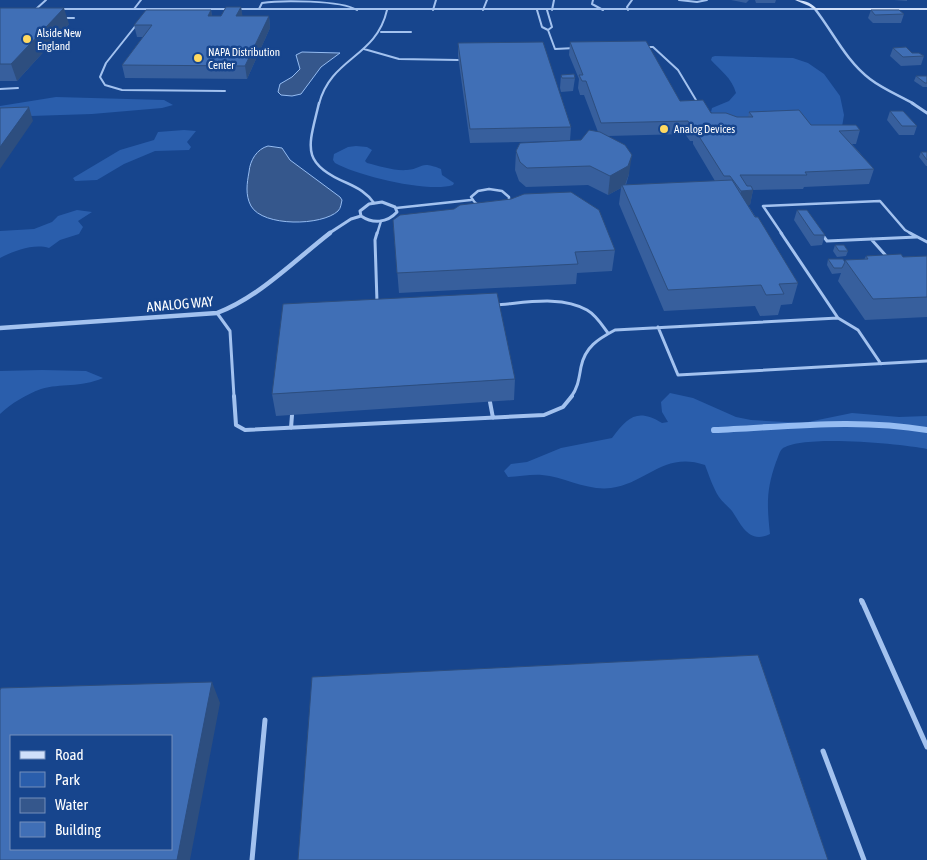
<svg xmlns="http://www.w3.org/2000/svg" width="927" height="860" font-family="'Asap Condensed',sans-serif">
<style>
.green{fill:#2a5eac}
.water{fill:#35578c;stroke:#95bcf2}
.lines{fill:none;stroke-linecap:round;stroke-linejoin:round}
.stream{stroke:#95bcf2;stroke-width:6}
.service-far4{stroke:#a3c2ef;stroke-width:2}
.service-far3{stroke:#a3c2ef;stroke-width:2.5}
.service-far2{stroke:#a3c2ef;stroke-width:3}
.service-far1{stroke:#a3c2ef;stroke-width:4}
.service{stroke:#a3c2ef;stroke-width:5}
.minor-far2{stroke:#a3c2ef;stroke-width:2.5}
.minor-far1{stroke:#a3c2ef;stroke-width:3}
.minor{stroke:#a3c2ef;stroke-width:4.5}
.tertiary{fill:#a3c2ef;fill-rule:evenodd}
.secondary{fill:#d0e0fa;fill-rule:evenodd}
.wall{fill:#375f9d;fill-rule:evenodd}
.shaded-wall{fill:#2d4e7f}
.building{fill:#406fb6;stroke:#2d4e7f;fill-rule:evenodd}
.poi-dot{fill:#ffd961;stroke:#17458d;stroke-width:2}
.labels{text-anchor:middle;stroke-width:5;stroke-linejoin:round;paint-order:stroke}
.far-poi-label{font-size:11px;fill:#fff;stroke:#17458d;text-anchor:start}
.street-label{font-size:14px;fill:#fff;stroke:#17458d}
</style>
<rect width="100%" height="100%" fill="#17458d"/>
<path class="green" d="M715,56L793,58L808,63L824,74L840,96L844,115L841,133L713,114L711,112L712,108L729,101L736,93C732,78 720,70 711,60L712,57Z
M56,97L164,100L173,105L162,108L92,114L0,117V106Z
M184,130L196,131L187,142L191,147L189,150L155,151L124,164L97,180L75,181L73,178L120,150L154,140L158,132Z
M356,146L367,147L372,150L365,161L367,163C379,166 394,171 407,170C423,169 419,160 441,169L442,175L454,183L453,185C429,193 358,176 335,163L333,160L334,154L348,147Z
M77,210L92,212L78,221L83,227L79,234L60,240L49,248C34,243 13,251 0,258V231L34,229L52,222L58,216Z
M42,370L86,371L103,378C80,388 61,383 41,389C25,395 12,403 0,414V371Z
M670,393L693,398L736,417L751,420L803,423L852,413L899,417L927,416V449C902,444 801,434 782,449C779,452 778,458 776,462C766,490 767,506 770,534C749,544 742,526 732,511C728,506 722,502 719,497C713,488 709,475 705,465C664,451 647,483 611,488C587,491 565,477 542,475C531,474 519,477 508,477L504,471L511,464L527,462L561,448L612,438C628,417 637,408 662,423L668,422L662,412L661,402Z"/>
<path class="water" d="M302,52L340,53L321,67L301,94L292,96L281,95L278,92L280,84L292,77L300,69L296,55Z
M268,146L282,148L290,160L340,197L342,200C341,204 341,208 338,211C322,226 263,227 251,206C245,195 247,183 249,172C250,160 257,149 268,146Z"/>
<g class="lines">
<path class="stream" d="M714,430C785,427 857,418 927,430"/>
<path class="service-far4" d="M593,0L592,4L603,10
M679,0L697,2L707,0
M36,9L46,0
M134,9L141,0
M259,9L262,3C280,0 341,0 357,10
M433,10L436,0
M483,10L487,0
M537,10L542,27L548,30
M547,10L552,27L548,30L555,49L575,48
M552,10L554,0
M628,10L627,7L632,0
M62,18H74
M137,24L106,63L100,77L105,85L122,90L225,91
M381,32H411
M647,47H653L678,70L696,100
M364,49L399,59L458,60
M0,89L18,88
M319,104C331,57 376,58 387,10"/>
<path class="service-far3" d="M319,103C309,146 299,163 347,183C358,188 367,193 374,203
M489,189L502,191L509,197V201C497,210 479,212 471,197L478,191Z
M396,208L471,200
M377,234L381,221
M782,234L763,206L880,201L905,230L912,234"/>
<path class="service-far2" d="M821,233L827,241L917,237
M910,233L927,242
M871,239L888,258
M377,302L375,240L377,233
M495,305C524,303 561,295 587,310C596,315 602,325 608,333
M217,313L230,331L234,397
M838,318L858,330L881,364
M658,327L678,375L927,361
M571,397C578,388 579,378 581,367C585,347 598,339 615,330L838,318L781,233"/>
<path class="service-far1" d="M234,396L236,425L245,430L544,415L563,407L572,396
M490,402L493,418
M291,428L292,415
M861,600L862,603"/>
<path class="service" d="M862,601L927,747
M823,751L864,860
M252,860L265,720"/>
<path class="minor-far2" d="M815,9C833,32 846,61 870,79C883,89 900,96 914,104"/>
<path class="minor-far1" d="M912,103L927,113
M382,202L395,207L397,212C387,223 373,224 361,216L360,211L369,204Z
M328,234L351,219L361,216"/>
<path class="minor" d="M0,328L217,313C258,298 295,260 330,233"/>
<path class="tertiary" d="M51,8H815L817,9L815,10H53Z"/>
<path class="secondary" d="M795,0C803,0 810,2 816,8H927V10H815L809,6Z"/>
</g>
<path class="wall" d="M731,0H749L746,3Z
M755,0H776L775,3H756Z
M894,0H907V1Z
M241,7L242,16H269L270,28L247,79L125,78L122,65L143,37H137L134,25L211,10L212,16H221Z
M0,8L69,24L17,81H0Z
M871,10L904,14L901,23H873L868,18Z
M570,42L680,101L711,113L737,117H748L749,112L811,125L860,130L856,144H852L874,169L869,184L804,187L803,189L753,190L750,205H748L798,283L792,304L781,305L778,315L760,316L755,306L664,311L619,204L621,188L608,195L588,185L526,187L519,181L515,170L516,151L562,141L470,143L458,56V43L571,127L570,141L581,140L598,132L584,95H580L578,88L579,79L569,55ZM685,134L690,141H693V144L715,181L626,185L629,174L608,136Z
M893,48L924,56L921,65L901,66L890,56Z
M561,75L575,78L573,91L561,92L560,88Z
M916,76H927V87H923L914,81Z
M890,111L917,126L914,135H899L887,120Z
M921,152H927V166H926L919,157Z
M797,210L825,235L822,245L811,246L794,220Z
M393,220L615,250L612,271L577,273L576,284L399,293Z
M835,245L848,251L846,256L837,257L833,251Z
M866,256L903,257L927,256V317L865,320L838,281L841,273L832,274L827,265L828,259L845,262V260H864Z
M515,379L514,400L276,416L272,394Z"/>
<path class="shaded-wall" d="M241,7L243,19L236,16Z
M64,8L69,24L17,81L11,64Z
M211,10L213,22L208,16Z
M269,16L270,28L247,79L245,66Z
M29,107L33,121L0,169V147Z
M632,155L629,174L625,185H622L621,188L608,195L610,176Z
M753,190L750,205L737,206L741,191Z
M212,682L220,703L190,860H177Z"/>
<path class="building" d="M226,7H241L236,16H269L245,66L122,65L152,25H134L146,10H211L208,16H221Z
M0,8H64L11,64H0Z
M871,10H899L904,14L875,15Z
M646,41L680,101L703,100L711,113H726L737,117H753L749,112L799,110L811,125H856L860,130L839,131L874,169L805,172L807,175H740L747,186H751L753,190L741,191L730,176H724L695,130H698L696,127H692L688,121L601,123L586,81H582L579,75H583L570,42Z
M543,42L571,127L470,129L458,43Z
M906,47L912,53H919L924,56L903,57L893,48Z
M574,74L575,78H562L561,75Z
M916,76H927V83H925Z
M29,107L0,147V108Z
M890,111H903L917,126H902Z
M589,130L600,132L625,145L632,155L628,166L610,176L590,166L527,168L520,162L516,151L520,143L581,140Z
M921,152H927V160Z
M732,180L755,217H758L798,283L779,284L784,294L766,295L761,285L668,290L622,185Z
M571,192L599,210L615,250L575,252L578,264L397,273L393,220L400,215L454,209L460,205L511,199L524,194Z
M797,210H807L825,235H814Z
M835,245H844L848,251H839Z
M901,254L903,257L927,256V297L873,299L845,260L868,259L866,256Z
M828,259H843L845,262L842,268H834Z
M497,293L515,379L272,394L283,304Z
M758,655L828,860H298L312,677Z
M212,682L177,860H0V690L1,688ZM11,736H171V849H11Z"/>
<g class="poi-dot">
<circle cx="27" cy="39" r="5"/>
<circle cx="198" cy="58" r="5"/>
<circle cx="664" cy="129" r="5"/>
</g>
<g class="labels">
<g class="far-poi-label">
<text x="37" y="37">Alside New<tspan x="37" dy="13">England</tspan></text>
<text x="208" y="56">NAPA Distribution<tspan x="208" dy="13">Center</tspan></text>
<text x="674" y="133">Analog Devices</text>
</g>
<g class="street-label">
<text transform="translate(180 304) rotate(-5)" y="5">ANALOG WAY</text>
</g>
</g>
<rect x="10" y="735" width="162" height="115" fill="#17458d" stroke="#748fbb"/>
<rect x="20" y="751" width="25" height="8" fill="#d0e0fa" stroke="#748fbb"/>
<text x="55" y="760" font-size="15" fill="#ffffff">Road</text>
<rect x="20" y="772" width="25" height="15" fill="#2a5eac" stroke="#748fbb"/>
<text x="55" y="785" font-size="15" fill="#ffffff">Park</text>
<rect x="20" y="798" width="25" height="15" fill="#35578c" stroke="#748fbb"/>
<text x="55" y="810" font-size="15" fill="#ffffff">Water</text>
<rect x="20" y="822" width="25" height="15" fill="#406fb6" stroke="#748fbb"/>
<text x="55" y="835" font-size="15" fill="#ffffff">Building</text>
</svg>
